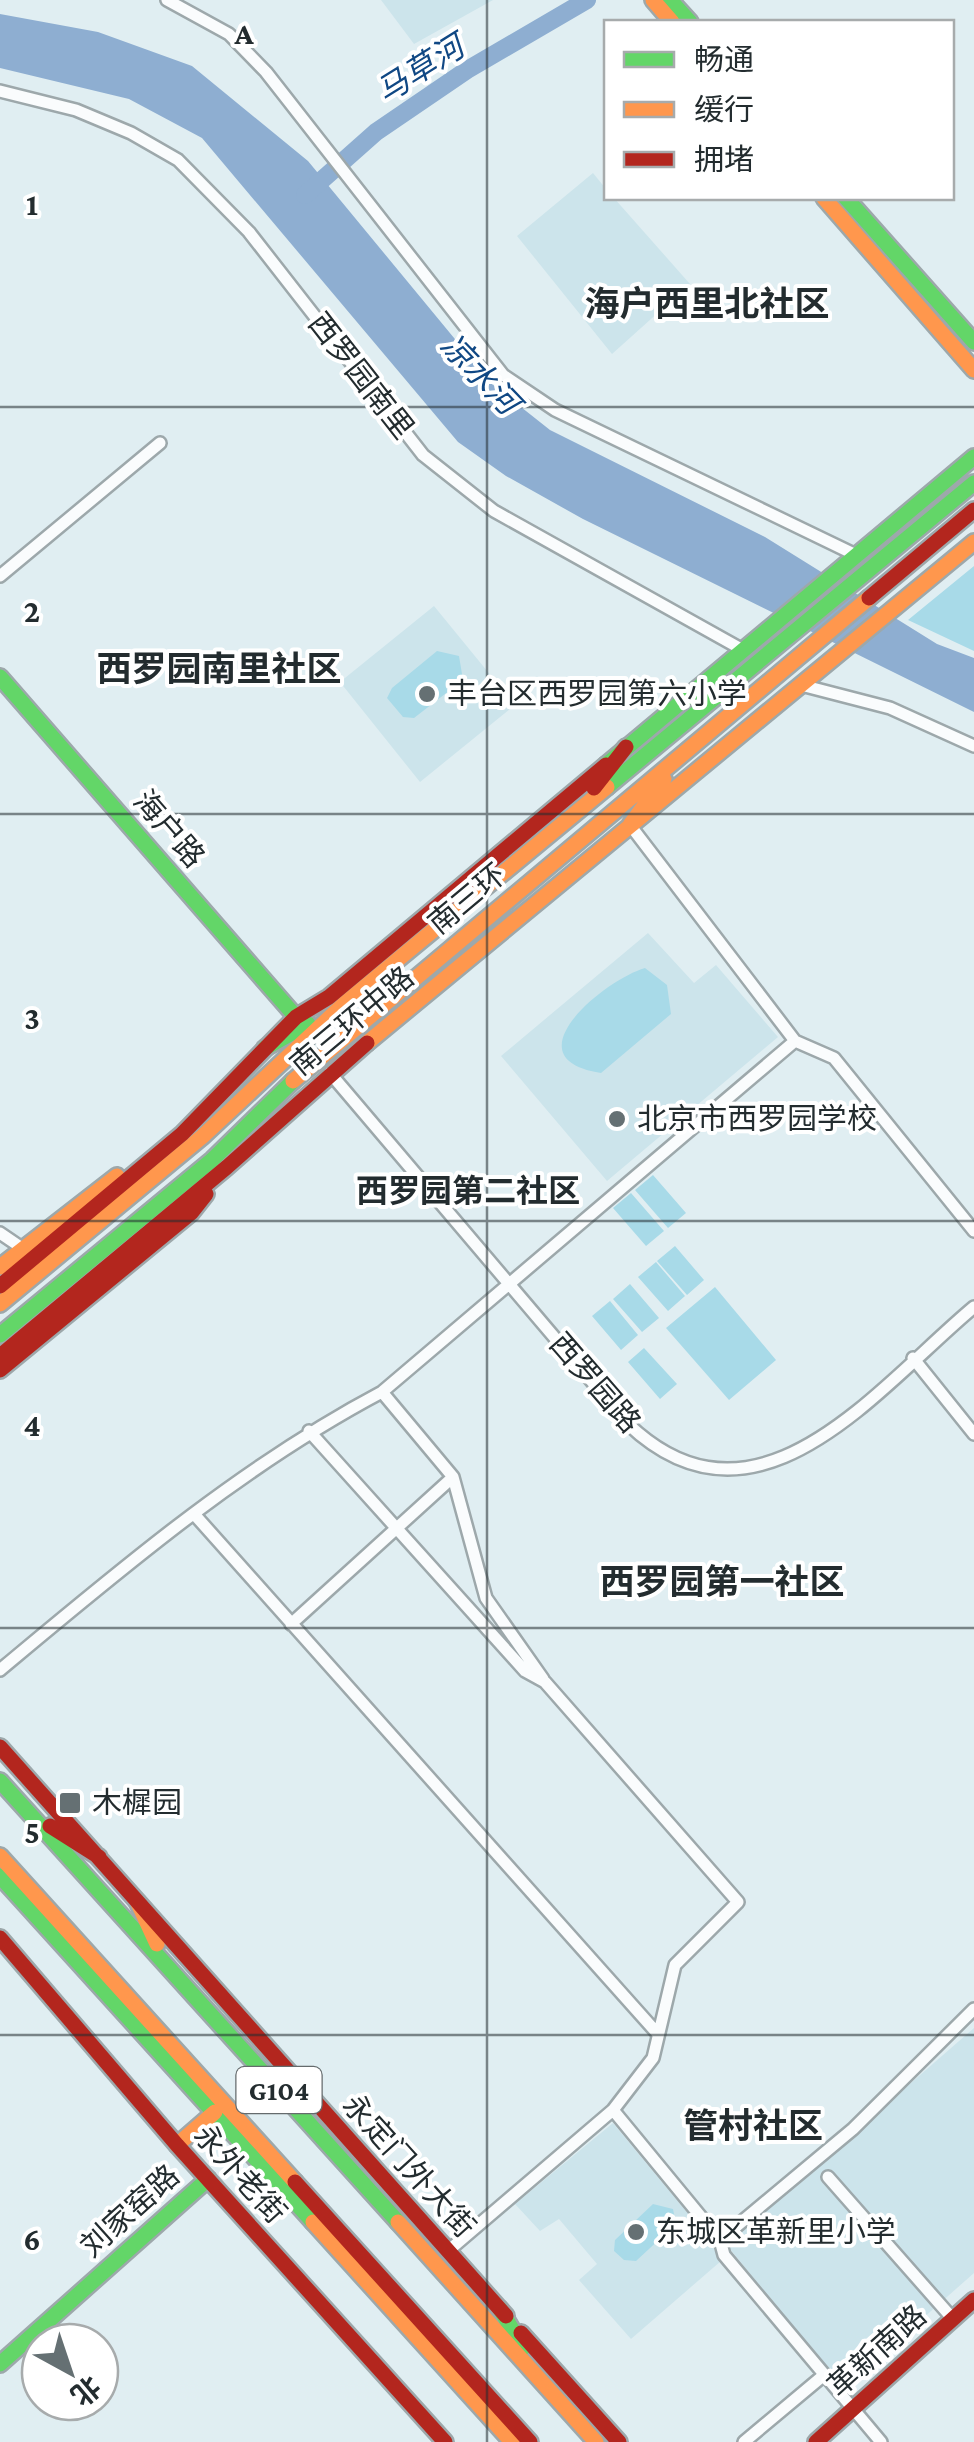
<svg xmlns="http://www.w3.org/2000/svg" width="974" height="2442" font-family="'Crimson Pro','Noto Sans SC',serif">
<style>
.built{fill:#cce4eb}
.green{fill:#a8dae8}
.water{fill:#8eaed1}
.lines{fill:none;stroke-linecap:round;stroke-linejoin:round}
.river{stroke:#8eaed1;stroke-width:18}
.street-casing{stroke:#9da8ab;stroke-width:16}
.fast-casing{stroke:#9da8ab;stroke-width:20}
.slow-casing{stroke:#9da8ab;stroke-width:20}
.jam-casing{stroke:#9da8ab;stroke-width:20}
.street{stroke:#fafcfd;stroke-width:11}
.fast{stroke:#63d668;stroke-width:15}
.slow{stroke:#ff974d;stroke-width:15}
.jam{stroke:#b3261e;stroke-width:15}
.grid{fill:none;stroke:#232c2f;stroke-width:2.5;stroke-opacity:0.55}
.poi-dot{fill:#657073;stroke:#fff;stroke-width:4}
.labels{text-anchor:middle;stroke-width:8;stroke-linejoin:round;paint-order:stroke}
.shield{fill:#fff;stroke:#656b6d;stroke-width:2.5}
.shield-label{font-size:28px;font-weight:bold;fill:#232c2f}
.street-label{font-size:30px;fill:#232c2f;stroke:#fff}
.poi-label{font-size:30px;fill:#232c2f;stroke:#fff;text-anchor:start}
.water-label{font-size:32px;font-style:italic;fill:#104884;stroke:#fff}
.neighbourhood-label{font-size:32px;font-weight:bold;fill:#232c2f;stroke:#fff}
.quarter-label{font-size:35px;font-weight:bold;fill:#232c2f;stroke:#fff}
.grid-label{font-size:32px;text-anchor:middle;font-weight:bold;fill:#232c2f;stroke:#fff;stroke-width:8;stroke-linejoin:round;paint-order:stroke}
</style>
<rect width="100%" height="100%" fill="#e0eef2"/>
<path class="built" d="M381,0H493L414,44Z
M593,173L606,189V198H614L690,284L612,354L517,236Z
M434,606L515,705L420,782L340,682Z
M648,933L694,983L716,965L778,1037L607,1181L501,1056Z
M974,2028V2273L843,2389L726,2244Z
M613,2123L704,2233L721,2261L631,2339L579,2280L597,2264L559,2219L540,2231L515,2204Z"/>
<path class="green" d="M974,566V651L908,620Z
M437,651L459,656L463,680L414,718L403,717L387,698L392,688Z
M645,968L667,985L671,1014L601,1073C508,1059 604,980 645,968Z
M653,1175L686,1213L668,1228L635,1190Z
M631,1193L664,1231L646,1246L613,1208Z
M675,1246L704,1280L687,1295L657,1261Z
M656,1262L685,1296L668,1311L638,1277Z
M630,1284L659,1318L642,1332L613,1299Z
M715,1287L776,1360L729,1400L666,1328Z
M610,1301L638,1335L621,1350L592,1316Z
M644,1348L677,1384L660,1399L628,1362Z
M653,2204L673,2209L676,2224L636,2261L624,2260L614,2251L615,2240Z"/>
<path class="water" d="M0,14L98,32L192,66L308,161L492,384L550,430L765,537L937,644L974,658V712L583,519L506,476L458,442L202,138L129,99L0,68Z"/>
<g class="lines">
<path class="river" d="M305,195L376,132L467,70L587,0"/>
<g class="street-casing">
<path id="street" d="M167,0L229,34L266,72L503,375L555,410L858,556
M0,91L76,110L131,133L178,160L249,232L423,455L494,511L743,650
M0,576L160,443
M801,685L890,708L974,746
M630,825L795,1041L834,1058L974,1231
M330,1073L628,1424C757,1547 877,1388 974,1307
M0,1233L22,1248
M913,1358L974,1434
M382,1392L453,1477L486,1598L543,1679
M309,1431L525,1671L545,1682L738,1902L675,1965L653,2058L613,2110L448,2251
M194,1514L657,2033
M291,1624L453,1477
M0,1670C121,1569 242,1466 382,1392L795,1041
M613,2110L720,2240L724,2255L881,2442
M828,2177L953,2319
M720,2240L853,2129L974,2009
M744,2442L824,2375"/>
</g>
<g class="fast-casing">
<path id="fast" d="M670,0L690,22
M846,198L974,342
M0,677L296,1017
M606,765L974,457
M607,787L974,483
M265,1048L308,1024
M0,1335L212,1160L293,1081
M0,1781L398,2222
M0,1876L313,2222
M500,2309L523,2348
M0,2364L208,2179"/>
</g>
<g class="slow-casing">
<path id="slow" d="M653,0L672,22
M824,198L974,370
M630,825L664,779
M367,1043L974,542
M293,1081L869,598
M0,1267L117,1176
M0,1304L203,1136L344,1004L607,787
M0,1856L295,2182
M138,1903L157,1944
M177,2145L215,2112
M313,2222L512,2442
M398,2222L596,2442"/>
</g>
<g class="jam-casing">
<path id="jam" d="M869,598L974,510
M594,788L626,747
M0,1286L182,1134L296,1017L329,997L606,765
M0,1356L227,1167L367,1043
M0,1370L191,1213L206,1194
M0,1747L506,2316
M50,1826L99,1857
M0,1938L177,2145L445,2442
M295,2182L530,2442
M521,2333L619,2442
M816,2442L974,2300"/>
</g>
<use href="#street" class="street"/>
<use href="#fast" class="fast"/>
<use href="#slow" class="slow"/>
<use href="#jam" class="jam"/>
</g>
<path class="grid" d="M487,0V2442M0,407H974M0,814H974M0,1221H974M0,1628H974M0,2035H974"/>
<g class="poi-dot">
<circle cx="427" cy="694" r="10"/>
<circle cx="617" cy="1119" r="10"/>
<rect x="58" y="1791" width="24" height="24" rx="5"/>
<circle cx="636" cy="2232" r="10"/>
</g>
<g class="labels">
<rect class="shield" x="236.5" y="2067" width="85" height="46" rx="8"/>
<g class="shield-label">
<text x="279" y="2100">G104</text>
</g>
<g class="street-label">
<text transform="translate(361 376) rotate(52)" y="10">西罗园南里</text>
<text transform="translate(169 829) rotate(49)" y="10">海户路</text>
<text transform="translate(467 899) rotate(-40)" y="10">南三环</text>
<text transform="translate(352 1021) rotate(-40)" y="10">南三环中路</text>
<text transform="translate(595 1383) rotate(49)" y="10">西罗园路</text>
<text transform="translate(409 2166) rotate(48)" y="10">永定门外大街</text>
<text transform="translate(240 2174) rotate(48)" y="10">永外老街</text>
<text transform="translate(130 2211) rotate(-42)" y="10">刘家窑路</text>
<text transform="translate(877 2351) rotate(-42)" y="10">革新南路</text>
</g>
<g class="poi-label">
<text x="447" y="704">丰台区西罗园第六小学</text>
<text x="637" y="1129">北京市西罗园学校</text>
<text x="92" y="1813">木樨园</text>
<text x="656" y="2242">东城区革新里小学</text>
</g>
<g class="water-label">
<text transform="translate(420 69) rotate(-32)" y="11">马草河</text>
<text transform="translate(480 374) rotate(46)" y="11">凉水河</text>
</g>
<g class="neighbourhood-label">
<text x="468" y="1202">西罗园第二社区</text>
</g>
<g class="quarter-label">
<text x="707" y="316">海户西里北社区</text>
<text x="219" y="681">西罗园南里社区</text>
<text x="722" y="1594">西罗园第一社区</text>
<text x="753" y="2138">管村社区</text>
</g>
</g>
<g class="grid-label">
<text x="244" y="44">A</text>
<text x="32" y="215">1</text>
<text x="32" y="622">2</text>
<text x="32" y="1029">3</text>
<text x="32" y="1436">4</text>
<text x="32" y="1843">5</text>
<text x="32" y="2250">6</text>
</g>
<rect x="604" y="20" width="350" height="180" fill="#ffffff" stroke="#a7abac" stroke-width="2.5"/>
<rect x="624" y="52" width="50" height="15" fill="#63d668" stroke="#a7abac" stroke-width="2.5"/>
<text x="694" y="70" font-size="30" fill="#232c2f">畅通</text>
<rect x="624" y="102" width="50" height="15" fill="#ff974d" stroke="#a7abac" stroke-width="2.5"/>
<text x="694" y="120" font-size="30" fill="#232c2f">缓行</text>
<rect x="624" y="152" width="50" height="15" fill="#b3261e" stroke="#a7abac" stroke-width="2.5"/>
<text x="694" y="170" font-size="30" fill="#232c2f">拥堵</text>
<g transform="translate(70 2372) rotate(140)"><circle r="48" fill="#ffffff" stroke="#a7abac" stroke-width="2.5"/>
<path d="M0-8L18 38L0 25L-18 38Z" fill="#657073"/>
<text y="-15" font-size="28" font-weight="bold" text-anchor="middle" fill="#232c2f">北</text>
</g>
</svg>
